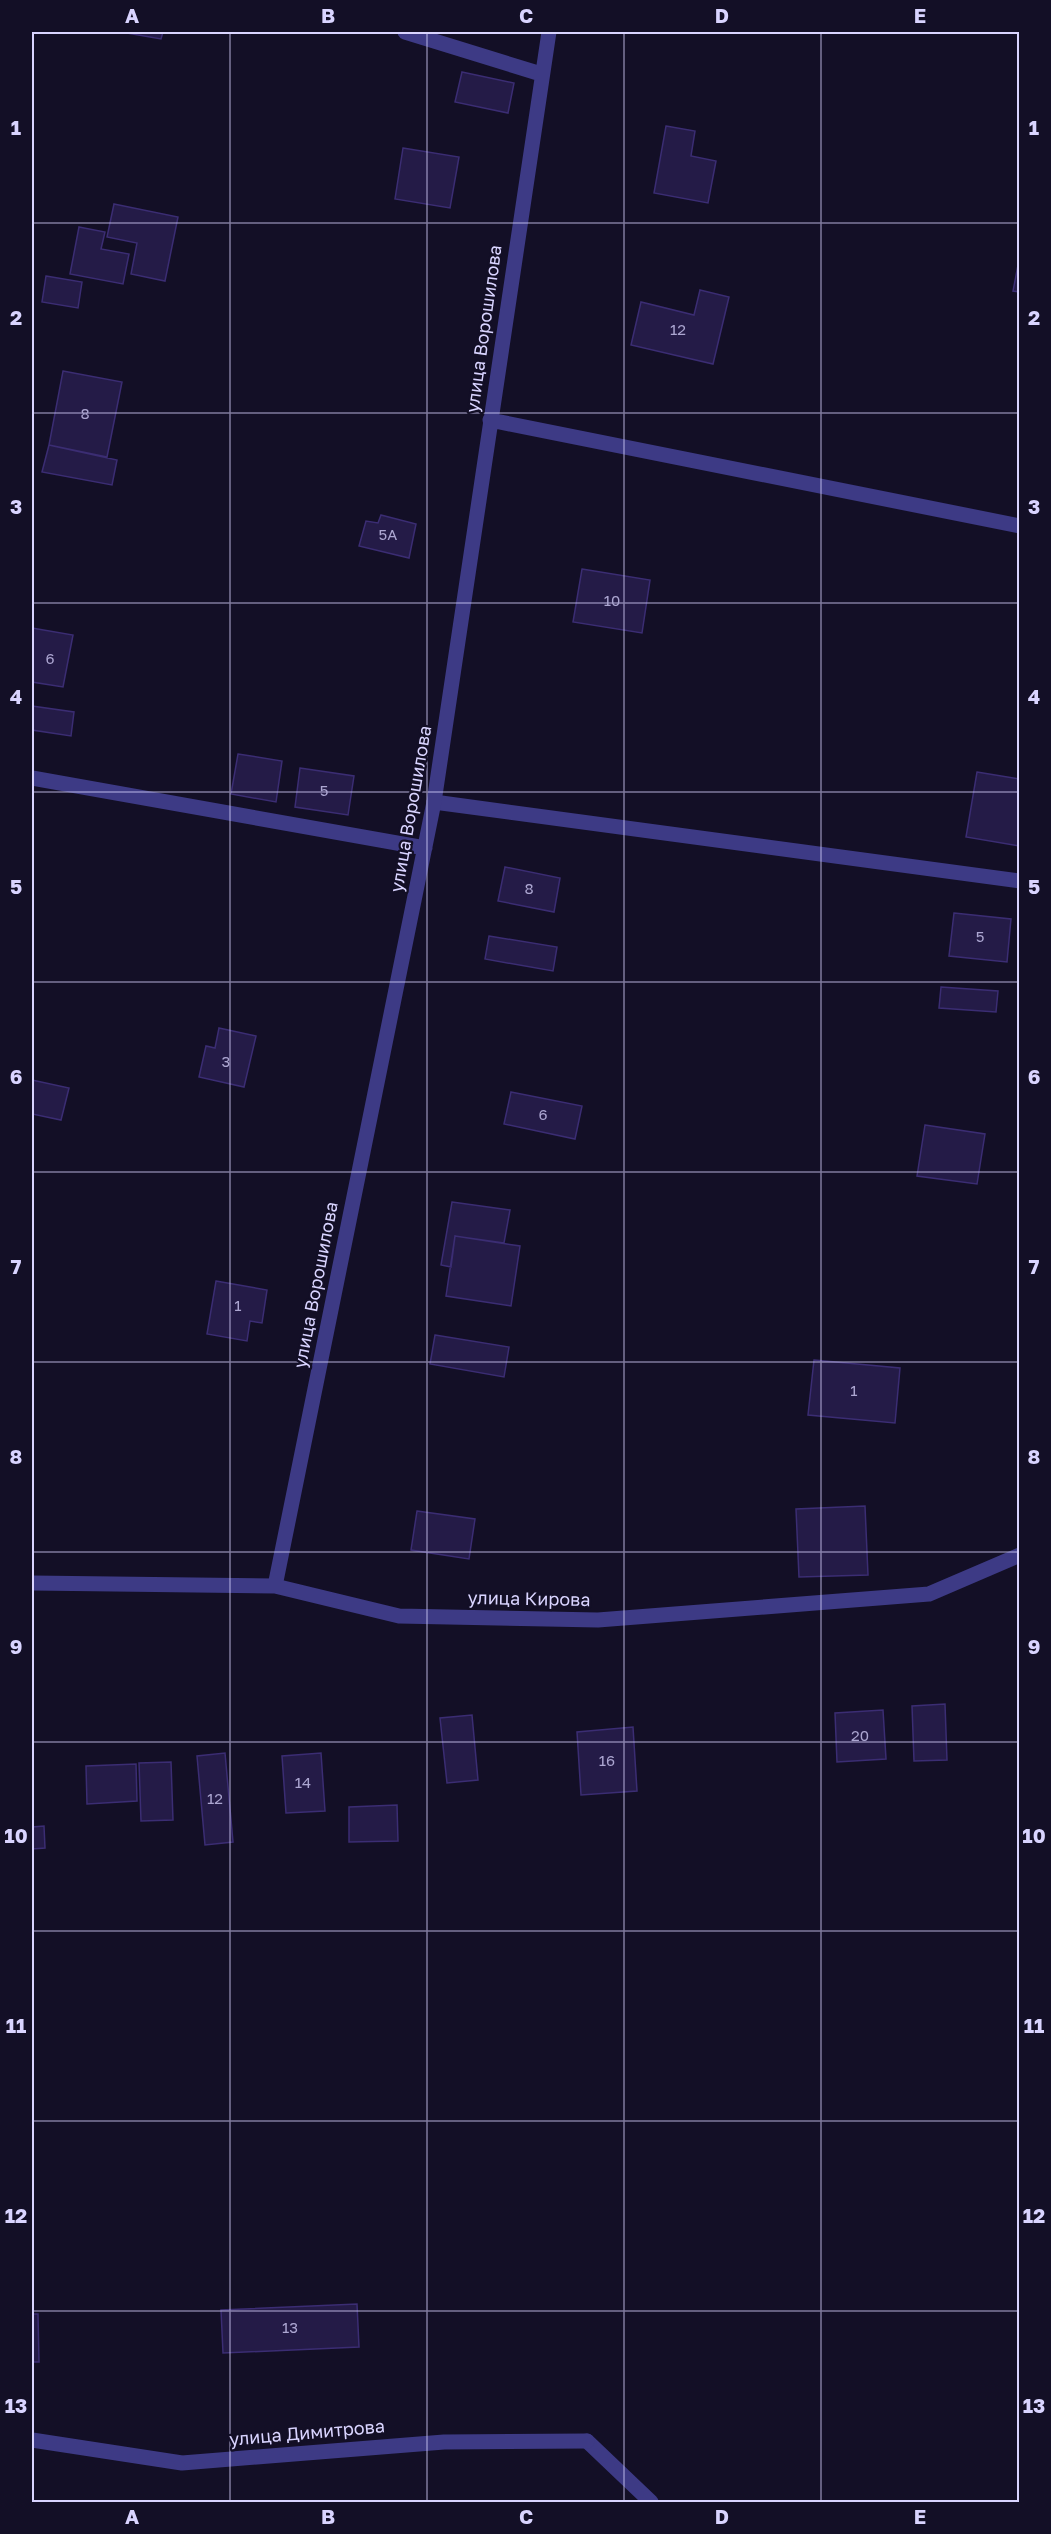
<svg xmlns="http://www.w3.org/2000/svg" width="1051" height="2534" font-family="'Golos Text',sans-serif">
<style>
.building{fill:#241b47;stroke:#3b2d73;stroke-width:1.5}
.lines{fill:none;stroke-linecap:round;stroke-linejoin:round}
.service{stroke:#3d3a85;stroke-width:15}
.minor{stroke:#3d3a85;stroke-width:15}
.grid{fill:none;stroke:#d9d4ff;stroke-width:1.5;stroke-opacity:0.55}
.labels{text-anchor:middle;stroke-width:4.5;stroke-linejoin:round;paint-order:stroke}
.number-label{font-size:15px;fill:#aca6d1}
.street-label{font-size:18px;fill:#d9d4ff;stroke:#130f26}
.neatline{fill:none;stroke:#d9d4ff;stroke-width:2}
.grid-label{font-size:20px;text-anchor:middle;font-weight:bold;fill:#d9d4ff}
</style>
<rect width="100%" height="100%" fill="#130f26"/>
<path class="building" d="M121,32H163L161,39Z
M462,72L514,83L508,113L455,102Z
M666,126L695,131L691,156L716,161L708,203L654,193Z
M403,148L459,157L450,208L395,199Z
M114,204L178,217L165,281L131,274L137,243L107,237Z
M79,227L105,232L101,249L129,254L123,284L70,274Z
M1020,255V292L1013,291Z
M46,276L82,282L78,308L42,302Z
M700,290L729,297L713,364L631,345L641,302L694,315Z
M63,371L122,382L107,457L49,445Z
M49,445L117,460L112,485L42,472Z
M381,515L416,524L409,558L359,546L366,521L378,523Z
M582,569L650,580L642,633L573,622Z
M32,628L73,635L63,687L32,682Z
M32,706L74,712L71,736L32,730Z
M238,754L282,761L276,802L231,794Z
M300,768L354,776L348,815L295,807Z
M977,772L1020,779V846L966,837Z
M505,867L560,878L554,912L498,901Z
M954,913L1011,919L1007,962L949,956Z
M489,936L557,947L553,971L485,959Z
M941,987L998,991L996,1012L939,1008Z
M219,1028L256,1036L244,1087L199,1077L206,1046L215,1048Z
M32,1080L69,1088L61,1120L32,1114Z
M511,1092L582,1106L575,1139L504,1124Z
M925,1125L985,1134L977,1184L917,1176Z
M452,1202L510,1210L504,1243L455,1236L451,1267L441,1265Z
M455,1236L520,1246L511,1306L446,1296Z
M216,1281L267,1290L262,1323L250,1321L247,1341L207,1334Z
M435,1335L509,1347L504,1377L430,1364Z
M814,1360L900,1368L895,1423L808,1415Z
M865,1506L868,1575L799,1577L796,1509Z
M417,1511L475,1519L469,1559L411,1550Z
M945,1704L947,1760L914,1761L912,1706Z
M883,1710L886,1759L837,1762L835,1713Z
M472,1715L478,1780L447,1783L440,1718Z
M633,1727L637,1791L581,1795L577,1732Z
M225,1753L233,1842L205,1845L197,1756Z
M321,1753L325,1811L286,1813L282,1756Z
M171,1762L173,1820L141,1821L139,1763Z
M136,1764L137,1801L87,1804L86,1766Z
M397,1805L398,1841L349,1842V1807Z
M44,1826L45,1848L32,1849V1827Z
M357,2304L359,2347L223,2353L221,2310Z
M32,2314H38L39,2362H32Z"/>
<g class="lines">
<path class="service" d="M434,802L1020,881
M587,2441L651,2502"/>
<path class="minor" d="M405,32L541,74
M490,420L1020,526
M32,778L425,848
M32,1583L275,1586L399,1616L598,1620L929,1594L1020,1555
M275,1586L434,802L549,32
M32,2440L182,2463L444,2442L587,2441"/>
</g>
<path class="grid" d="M230,32V2502M427,32V2502M624,32V2502M821,32V2502M32,223H1020M32,413H1020M32,603H1020M32,792H1020M32,982H1020M32,1172H1020M32,1362H1020M32,1552H1020M32,1742H1020M32,1931H1020M32,2121H1020M32,2311H1020"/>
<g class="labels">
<g class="number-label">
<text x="678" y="335">12</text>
<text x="85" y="419">8</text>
<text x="388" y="540">5А</text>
<text x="612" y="606">10</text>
<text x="50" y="664">6</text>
<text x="324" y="796">5</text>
<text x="529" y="894">8</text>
<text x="980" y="942">5</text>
<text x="226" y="1067">3</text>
<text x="543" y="1120">6</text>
<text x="238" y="1311">1</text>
<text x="854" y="1396">1</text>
<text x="860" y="1741">20</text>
<text x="607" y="1766">16</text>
<text x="303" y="1788">14</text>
<text x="215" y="1804">12</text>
<text x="290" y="2333">13</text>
</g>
<g class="street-label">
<text transform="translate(484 329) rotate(-82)" y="6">улица Ворошилова</text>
<text transform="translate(411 809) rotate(-80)" y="6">улица Ворошилова</text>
<text transform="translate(316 1285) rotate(-79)" y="6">улица Ворошилова</text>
<text transform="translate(529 1599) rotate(1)" y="6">улица Кирова</text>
<text transform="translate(307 2433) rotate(-5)" y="6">улица Димитрова</text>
</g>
</g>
<rect width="1051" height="2534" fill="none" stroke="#130f26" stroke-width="66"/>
<rect x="33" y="33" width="985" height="2468" class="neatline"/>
<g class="grid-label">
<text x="132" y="23">A</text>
<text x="328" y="23">B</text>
<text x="526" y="23">C</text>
<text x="722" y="23">D</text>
<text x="920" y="23">E</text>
<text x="16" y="135">1</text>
<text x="1034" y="135">1</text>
<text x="16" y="325">2</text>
<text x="1034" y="325">2</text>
<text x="16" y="514">3</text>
<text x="1034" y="514">3</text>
<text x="16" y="704">4</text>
<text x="1034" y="704">4</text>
<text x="16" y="894">5</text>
<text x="1034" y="894">5</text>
<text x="16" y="1084">6</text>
<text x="1034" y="1084">6</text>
<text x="16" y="1274">7</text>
<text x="1034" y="1274">7</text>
<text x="16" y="1464">8</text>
<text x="1034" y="1464">8</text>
<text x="16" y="1654">9</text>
<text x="1034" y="1654">9</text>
<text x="16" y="1843">10</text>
<text x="1034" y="1843">10</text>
<text x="16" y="2033">11</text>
<text x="1034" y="2033">11</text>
<text x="16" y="2223">12</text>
<text x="1034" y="2223">12</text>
<text x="16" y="2413">13</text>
<text x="1034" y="2413">13</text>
<text x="132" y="2524">A</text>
<text x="328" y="2524">B</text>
<text x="526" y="2524">C</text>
<text x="722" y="2524">D</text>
<text x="920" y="2524">E</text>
</g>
</svg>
